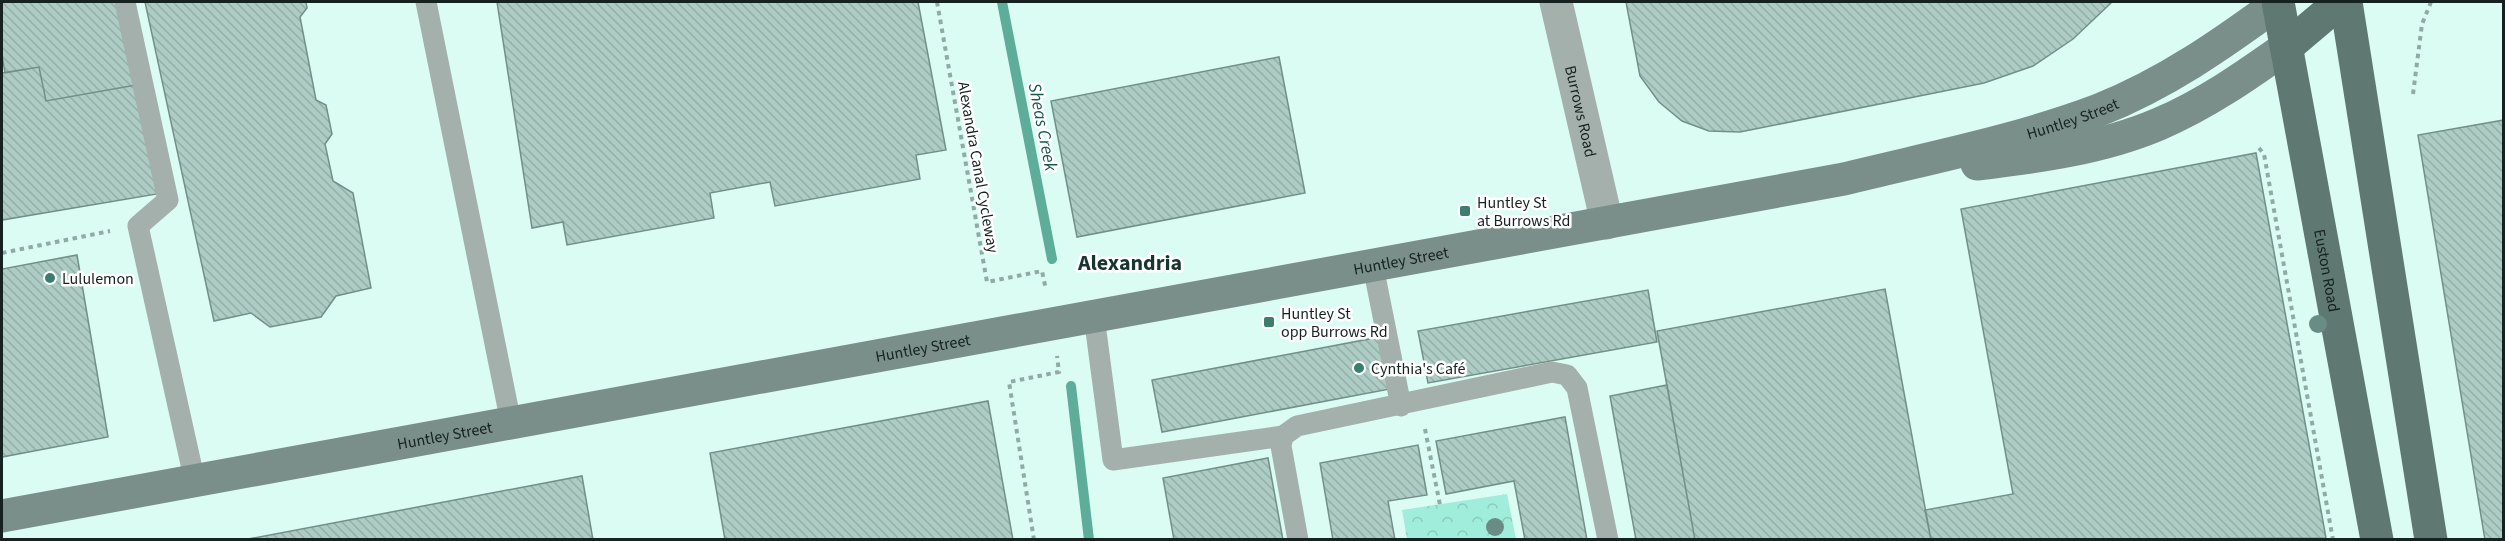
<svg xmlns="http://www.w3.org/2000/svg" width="2505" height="541" font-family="'Source Sans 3',sans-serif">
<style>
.forest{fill:url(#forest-crowns)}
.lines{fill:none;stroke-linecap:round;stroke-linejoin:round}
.stream{stroke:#5eac9a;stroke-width:10}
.building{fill:url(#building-back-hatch);stroke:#729088;stroke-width:1.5}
.path{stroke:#91aaa4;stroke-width:4;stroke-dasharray:4.5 4.5;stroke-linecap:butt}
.service{stroke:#a3b0ac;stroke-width:21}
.minor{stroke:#a3b0ac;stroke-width:33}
.secondary{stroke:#7b8f8a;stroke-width:33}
.primary{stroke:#5f7872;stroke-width:33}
.tree{fill:#698d84}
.poi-dot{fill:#3b7e70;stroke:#fff;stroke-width:2}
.labels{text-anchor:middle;stroke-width:5;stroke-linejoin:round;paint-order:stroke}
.street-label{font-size:16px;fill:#16221f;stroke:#fff}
.poi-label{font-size:16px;fill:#16221f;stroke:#fff;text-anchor:start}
.water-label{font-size:18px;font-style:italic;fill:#18584c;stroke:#fff}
.district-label{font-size:22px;font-weight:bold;fill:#19352f;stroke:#fff}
</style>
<defs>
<pattern id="forest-crowns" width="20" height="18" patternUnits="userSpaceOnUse" patternTransform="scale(1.5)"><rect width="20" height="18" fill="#a1eddb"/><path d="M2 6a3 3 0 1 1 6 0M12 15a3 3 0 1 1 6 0" fill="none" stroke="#8acbbc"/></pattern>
<pattern id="building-back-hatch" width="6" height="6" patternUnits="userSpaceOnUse" patternTransform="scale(1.5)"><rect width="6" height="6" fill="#adccc4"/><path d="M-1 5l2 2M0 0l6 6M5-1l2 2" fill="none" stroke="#94afa8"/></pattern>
</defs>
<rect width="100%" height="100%" fill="#dbfcf3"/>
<path class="forest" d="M1507,494L1516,539H1407L1402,510Z"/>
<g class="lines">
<path class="stream" d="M1002,2L1052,259
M1071,386L1089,540"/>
</g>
<path class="building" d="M2,2H119L136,85L46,101L39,67L5,73L2,55Z
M145,2H306L307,8L300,17L316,100L326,105L332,134L325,144L333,181L353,193L371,288L336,296L321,317L270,327L251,313L214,321Z
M497,2H918L946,150L916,155L920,179L775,206L770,182L710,193L714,218L567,245L563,222L532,228Z
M1626,2H2112L2073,39L2033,66L1984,83L1740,132L1709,131L1682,121L1659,102L1640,76Z
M1279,57L1305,193L1077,237L1051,101Z
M39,67L46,101L136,85L157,194L2,220V73Z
M2504,120V540H2485L2418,135Z
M2256,153L2326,538L1931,540L1925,510L2013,494L1961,209Z
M77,255L108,437L2,457V269Z
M1885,289L1931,540H1695L1657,331Z
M1648,290L1657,342L1428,383L1418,331Z
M1380,337L1390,389L1162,432L1152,380Z
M1667,385L1695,540H1636L1610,396Z
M988,401L1013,540H725L710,453Z
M1565,417L1587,540H1525L1514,481L1446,494L1436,441Z
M1418,445L1427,495L1388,501L1395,540H1333L1320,463Z
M1268,458L1283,540H1174L1163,478Z
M582,476L593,540H243Z"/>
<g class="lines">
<path class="path" d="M937,2L987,282L1042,271L1046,290
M2413,94L2422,24L2431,2
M2259,148L2264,154L2333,540
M2,253L110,231
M1425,429L1440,505
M1034,540L1009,382L1059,372L1057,356"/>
<path class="service" d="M125,2L168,200L138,226L195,482
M426,2L511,423
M1373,266L1401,406
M1094,316L1113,460L1283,436
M1298,540L1281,446L1283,436L1297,426L1552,372L1567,375L1577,388L1608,540"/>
<path class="minor" id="s1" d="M1556,2L1607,223"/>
<g class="secondary">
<path d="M1977,164C2038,157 2103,148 2159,124C2206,104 2247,75 2288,46"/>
<path id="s2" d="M2,516L1844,179C1929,158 2017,141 2099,110C2165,84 2222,44 2278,3"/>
</g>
<g class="primary">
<path id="s3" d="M2278,2L2377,540"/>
<path d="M2346,2L2431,540"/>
<path d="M2288,46L2340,2"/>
</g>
</g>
<g class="tree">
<circle cx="2318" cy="324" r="9"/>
<circle cx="1495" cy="527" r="9"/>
</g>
<g class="poi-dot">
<rect x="1459" y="205" width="12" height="12" rx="3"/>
<circle cx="50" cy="278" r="6"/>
<rect x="1263" y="316" width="12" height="12" rx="3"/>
<circle cx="1359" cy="368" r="6"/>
</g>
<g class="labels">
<g class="street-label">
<text dy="6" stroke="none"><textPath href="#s1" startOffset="112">Burrows Road</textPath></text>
<text dy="6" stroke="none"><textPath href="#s2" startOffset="2109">Huntley Street</textPath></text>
<text transform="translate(979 167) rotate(80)" y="6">Alexandra Canal Cycleway</text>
<text dy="6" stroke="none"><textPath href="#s2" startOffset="1422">Huntley Street</textPath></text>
<text dy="6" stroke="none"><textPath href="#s3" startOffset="273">Euston Road</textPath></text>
<text dy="6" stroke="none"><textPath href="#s2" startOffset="936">Huntley Street</textPath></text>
<text dy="6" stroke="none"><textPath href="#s2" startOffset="450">Huntley Street</textPath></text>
</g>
<g class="poi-label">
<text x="1477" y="208">Huntley St<tspan x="1477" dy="18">at Burrows Rd</tspan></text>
<text x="62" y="284">Lululemon</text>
<text x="1281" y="319">Huntley St<tspan x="1281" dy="18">opp Burrows Rd</tspan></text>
<text x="1371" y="374">Cynthia's Café</text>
</g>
<g class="water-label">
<text transform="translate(1043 127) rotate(79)" y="6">Sheas Creek</text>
</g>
<g class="district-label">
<text x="1130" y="270">Alexandria</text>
</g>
</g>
<rect width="2505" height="541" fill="none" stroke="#16221f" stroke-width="6"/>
</svg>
